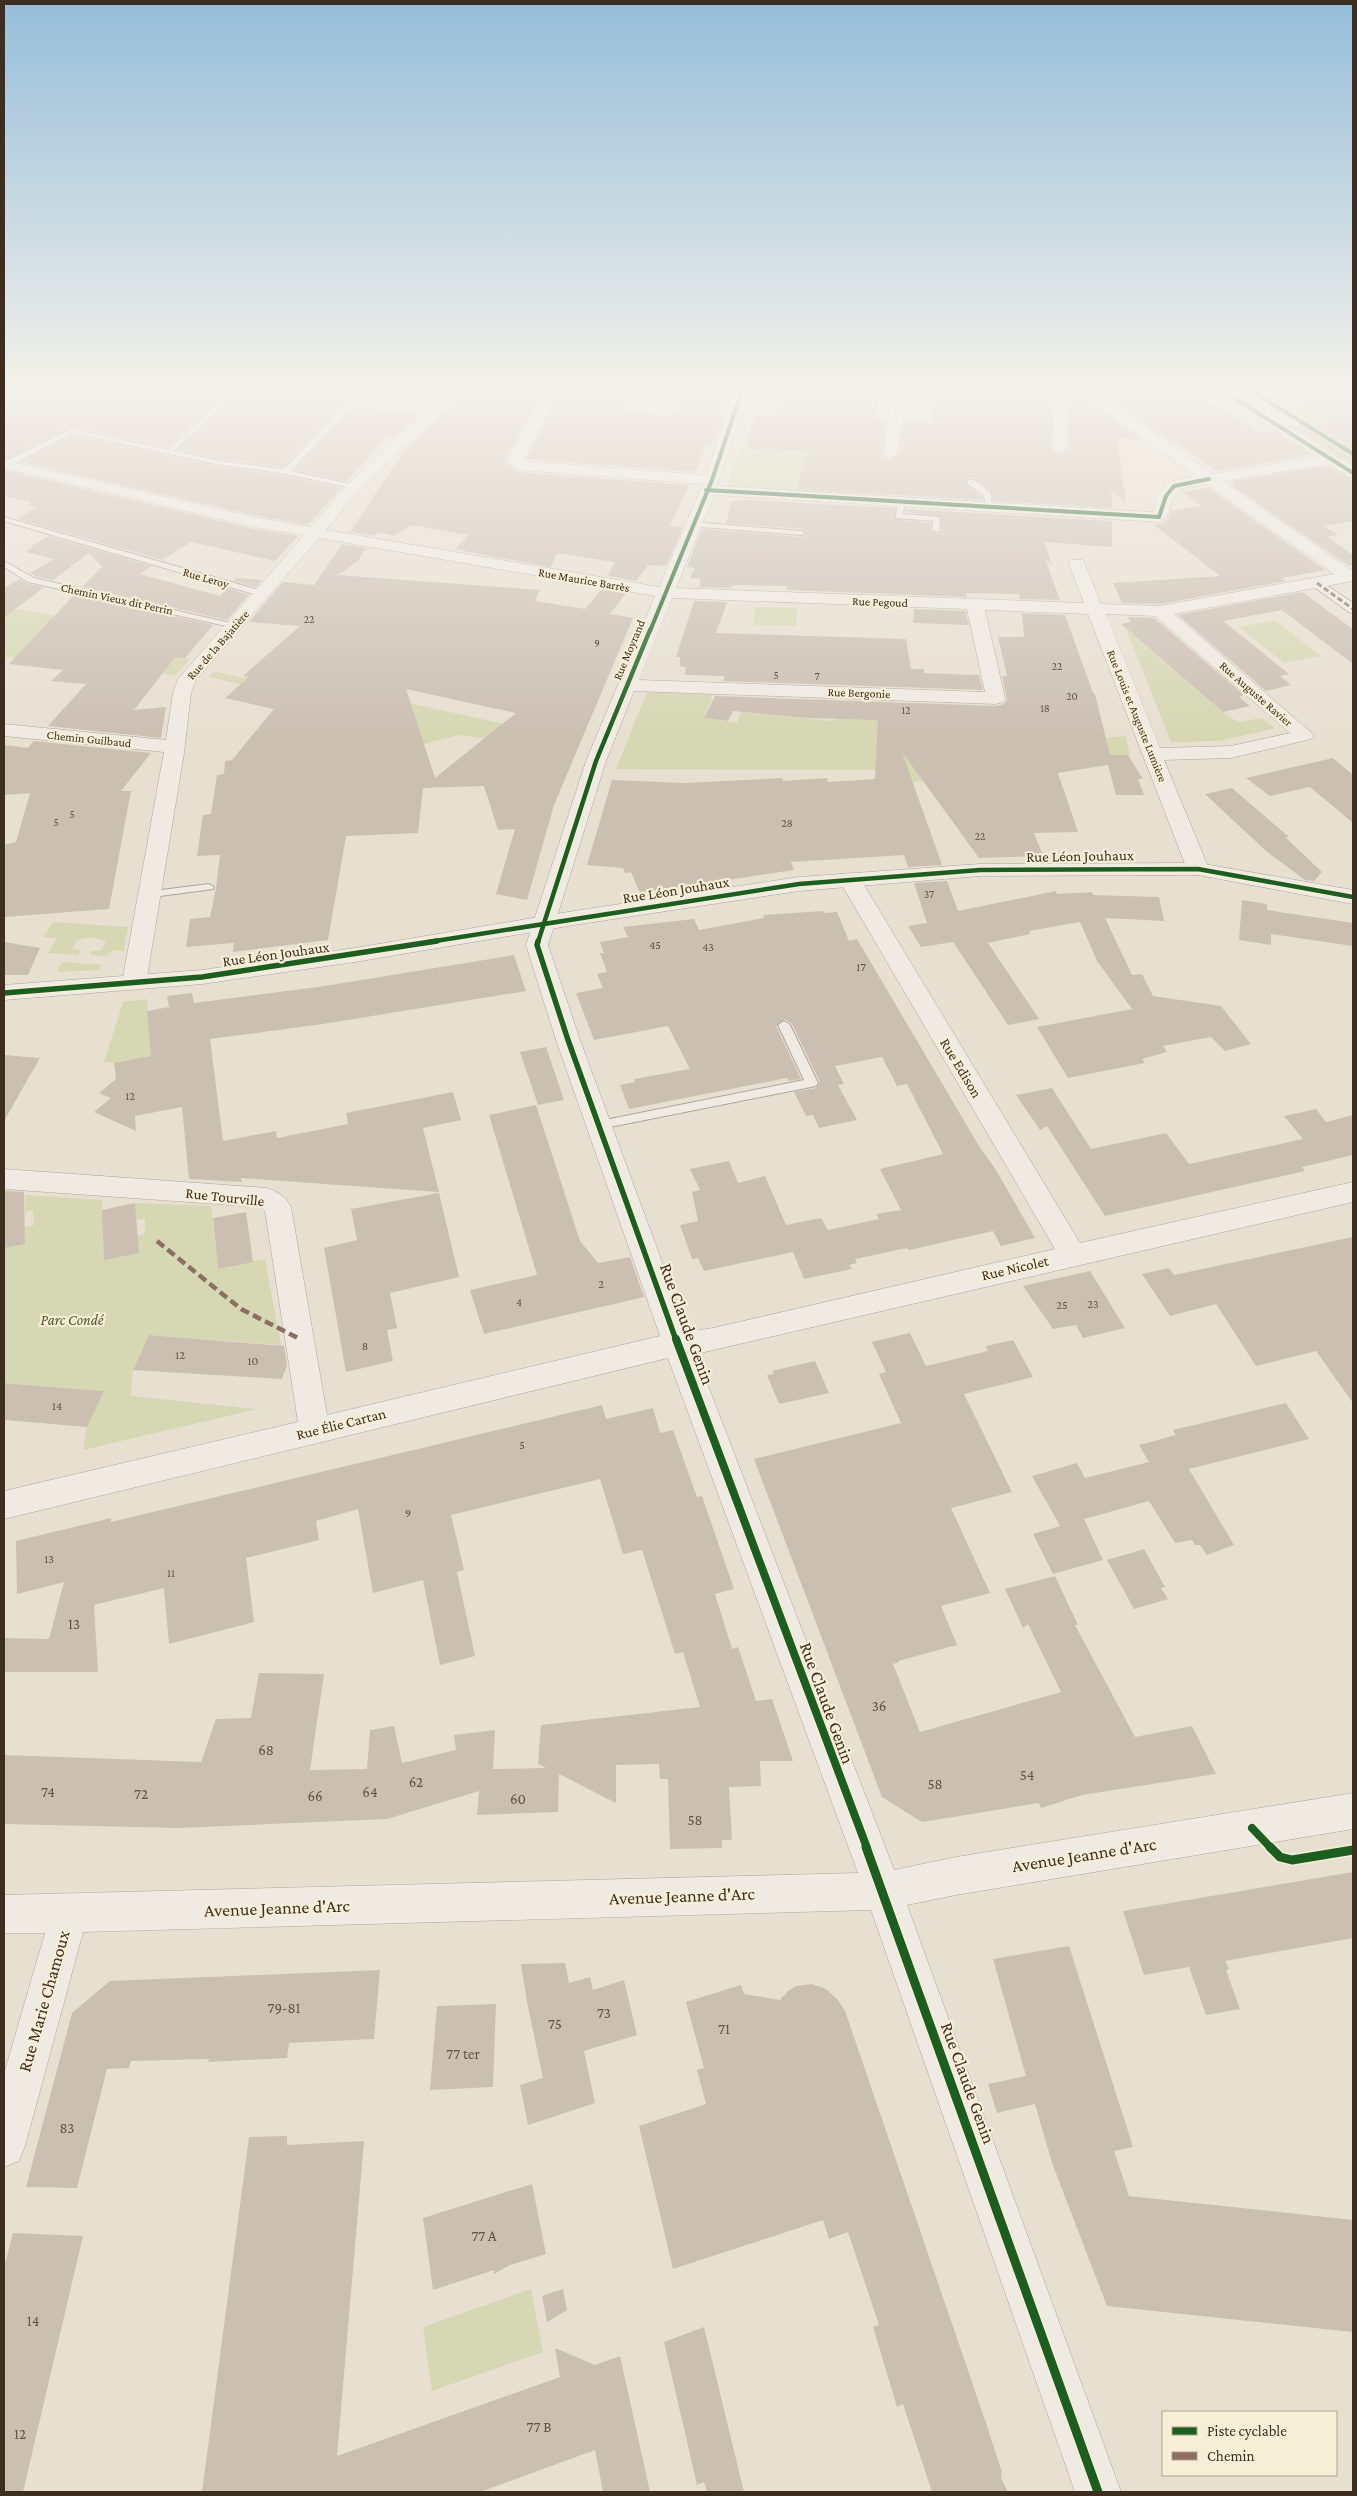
<svg xmlns="http://www.w3.org/2000/svg" width="1357" height="2496" font-family="'Crimson Pro',serif">
<style>
.green{fill:#d6d7b3}
.building{fill:#cbbfb2;fill-rule:evenodd}
.lines{fill:none;stroke-linecap:round;stroke-linejoin:round}
.service-casing{stroke:#ada599;stroke-width:2}
.pedestrian-casing{stroke:#ada599;stroke-width:2}
.minor-casing{stroke:#ada599;stroke-width:1}
.tertiary-casing{stroke:#ada599;stroke-width:1}
.secondary-casing{stroke:#9c958a;stroke-width:1}
.service{fill:#efebe3;fill-rule:evenodd}
.pedestrian{fill:#efebe3;fill-rule:evenodd}
.minor{fill:#efebe3;fill-rule:evenodd}
.tertiary{fill:#efebe3;fill-rule:evenodd}
.secondary{fill:#efebe3;fill-rule:evenodd}
.quiet-far1{stroke:#8d6e63;stroke-width:3;stroke-dasharray:5.5 3;stroke-linecap:butt}
.quiet{stroke:#8d6e63;stroke-width:4.5;stroke-dasharray:9 4.5;stroke-linecap:butt}
.cycleway-far4-casing{stroke:#f7eed8;stroke-width:5.5}
.cycleway-far3-casing{stroke:#f7eed8;stroke-width:7}
.cycleway-far2-casing{stroke:#f7eed8;stroke-width:9}
.cycleway-far1-casing{stroke:#f7eed8;stroke-width:11}
.cycleway-casing{stroke:#f7eed8;stroke-width:12}
.cycleway-far4{stroke:#1b5e20;stroke-width:4}
.cycleway-far3{stroke:#1b5e20;stroke-width:4.5}
.cycleway-far2{stroke:#1b5e20;stroke-width:5.5}
.cycleway-far1{stroke:#1b5e20;stroke-width:8}
.cycleway{stroke:#1b5e20;stroke-width:9}
.labels{text-anchor:middle;stroke-width:4.5;stroke-linejoin:round;paint-order:stroke}
.far-number-label{font-size:11px;fill:#605244}
.far-street-label{font-size:12px;fill:#3d2e20;stroke:#f7eed8}
.number-label{font-size:12px;fill:#605244}
.street-label{font-size:15px;fill:#3d2e20;stroke:#f7eed8}
.park-label{font-size:15px;font-style:italic;fill:#4d5a26;stroke:#f7eed8}
.near-number-label{font-size:15px;fill:#605244}
.near-street-label{font-size:18px;fill:#3d2e20;stroke:#f7eed8}
</style>
<rect width="100%" height="100%" fill="#e7e0d1"/>
<path class="green" d="M174,387H216L212,395L153,406Z
M1253,387H1353V450Z
M740,447L858,455L854,497L725,489Z
M755,607L797,608L796,626L754,625Z
M17,609L52,615L159,621L185,658L190,659L175,676L115,661L4,657V618Z
M1275,620L1321,656L1284,663L1239,627Z
M1126,629L1229,717L1239,722L1261,718L1275,728L1219,741L1171,742Z
M213,671L243,678L245,676L368,704L377,696L509,725L502,741L459,735L424,744L281,695L209,677Z
M648,689L714,692L704,718L737,723L741,712L822,720L834,721V716L1105,738L1126,736L1130,755H1096L1041,778L908,782L889,770L616,769Z
M53,922L128,927L124,951L112,950L107,956L90,955L92,951H100L106,941L91,937L78,940L72,949L81,950L78,955L48,953L57,938L43,937Z
M62,962L102,965L99,970L57,972Z
M147,999L151,1056L115,1063L104,1062L123,1002Z
M25,1195L102,1200L104,1259L137,1236L145,1234V1219L136,1220L135,1203L211,1206L218,1268L265,1259L281,1345L149,1335L133,1370L131,1396L257,1409L83,1450L87,1427L103,1391L4,1383V1248L25,1244V1227L34,1225L33,1210L25,1212Z
M531,2289L543,2352L432,2391L423,2327Z"/>
<path class="building" d="M4,387H133L167,393L210,395L219,387H232L168,448L71,427L7,459L4,458Z
M244,387H360L283,467L221,459L178,450Z
M688,387H727L718,413H725L720,429L711,445H706L695,472L526,459L560,394L574,395L577,389H583L633,392L621,413L674,415L676,410H679Z
M788,387H881L875,419L886,420L881,454L889,460L899,454L904,421L934,423L932,400L938,397L941,387H970V391L1021,394V387H1053L1050,449L1058,455L1068,449L1070,395L1073,390L1142,440L1117,438L1126,503L1111,491L1112,508L993,501L992,492L974,478L967,479L966,484L982,497L983,500L797,489L808,452L746,448L755,416L767,417L781,409Z
M1170,387H1201L1202,397L1258,433L1274,431L1312,455L1217,471L1175,442H1170L1112,401L1161,393Z
M1276,387H1353V449L1313,424L1333,421Z
M465,392L521,397L524,392L543,393L504,461L518,472L689,485L670,526L683,527L666,566L648,565L636,581L608,576L614,562L557,553L551,567L489,556L455,549L469,535L411,525L394,536L377,532L375,536L350,532L405,449Z
M353,407L422,413L393,439L388,435L347,481L295,470Z
M1301,426L1353,458V465L1294,427Z
M72,435L221,467L286,476L341,488L308,525L254,515L21,462Z
M1329,466L1353,480V521L1324,526L1338,535L1327,537L1353,555V565H1348L1230,484L1234,483L1232,481Z
M4,470L254,529L298,536L275,561L191,542L162,560L18,519L37,507L27,505L32,502L4,496Z
M1208,488L1325,570L1282,578L1286,581L1160,604L1122,603L1113,583L1220,576L1153,524H1160L1168,519L1171,511L1201,506L1182,492Z
M746,500L895,508V519L931,523L930,531L938,534L941,532V516L905,512L906,509L1112,521V547L1044,542L1052,565L1045,559L1060,600L1020,599L1019,594L966,593L967,597L787,590V586L733,585L732,588L699,587L701,579L690,578L695,568L687,567L702,529L801,537L807,534L801,529L726,523L732,501Z
M49,536L152,566L140,574L220,596L227,588L249,595L227,620L82,587L102,567L89,553L73,565L70,564L72,566L53,580L35,576L30,573L54,559L26,552L33,547L31,546Z
M342,544L366,548L358,561L338,575L540,590L535,601L585,609L602,589L626,593L610,614L633,618L554,805L527,900L496,894L515,829L498,830L484,786L423,788L418,833L346,836L328,940L233,952L234,943L186,947L190,919L210,917L216,888L220,855L197,856L203,815L211,814L217,775L224,774L225,761L232,760L274,709L225,698L249,677L243,676L300,626L249,622L283,582L314,585ZM406,689L516,713L435,778Z
M237,578L262,580L256,587L234,581Z
M20,579L28,584L44,587L4,618V588Z
M1302,592L1353,629V664L1282,610L1223,621L1289,674L1280,676L1291,685L1266,691L1178,615Z
M75,594L213,625L185,658L177,657L173,660L134,710L166,707L161,738L48,726L86,684L51,681L63,670L9,664Z
M694,601L727,602L716,633L906,639L911,669H924V673L979,675L983,690L723,681L725,676L685,675L686,667L680,666V657H676Z
M914,609L965,611L969,625L913,623Z
M1022,613L1065,615L1093,693L1095,694L1110,755H1128L1143,779H1138L1144,795H1116L1108,765L1058,773L1078,832L1034,833L1043,856L979,858L902,752L942,865L908,867L904,855L791,862L794,870L640,893L631,872L625,873L623,868L587,865L612,780L685,783L782,778L783,781L827,778L828,782L875,779L878,720L806,718L733,711L728,721L704,718L715,696L997,706L1004,704L1007,699L1002,676H1007L998,637H1024Z
M1128,617L1154,618L1244,695L1239,697L1250,706L1223,712L1121,624L1131,622Z
M34,741L151,753L121,791H131L109,909L4,917V845L16,842L30,793L4,795V745L28,748Z
M1333,758L1353,775V823L1310,787L1270,796L1246,778Z
M1232,788L1289,837H1285L1322,872L1314,881L1305,880L1266,851L1205,794Z
M947,881L958,911L1056,891L1057,894L1092,892L1093,895L1159,897L1164,921L1105,918L1132,975L1142,974L1153,996L1221,1006L1251,1044L1225,1051L1211,1037L1163,1046L1167,1052L1142,1059L1145,1063L1068,1078L1037,1027L1132,1009L1097,961L1080,922L1029,931L1030,934L988,943L1039,1019L1008,1025L953,942L921,947L908,926L927,923L914,883Z
M1242,900L1267,904V910L1353,923V946L1271,934V945L1239,940Z
M823,911L824,913L837,912L849,941L857,939L979,1146L996,1170L1035,1238L1001,1246L993,1231L909,1250L907,1248L855,1259L857,1263L849,1265L852,1269L804,1279L793,1252L704,1271L698,1258L692,1259L680,1225L698,1221L692,1192L700,1190L690,1169L729,1161L738,1183L765,1176L786,1225L821,1218L828,1230L879,1219L876,1214L901,1210L880,1169L943,1154L907,1084L897,1086L882,1057L835,1066L844,1084L838,1085L857,1120L819,1128L813,1115L806,1116L794,1092L816,1088L820,1082L792,1024L785,1019L776,1026L801,1079L789,1081L787,1078L629,1109L620,1085L635,1082L634,1079L690,1069L668,1026L594,1040L576,993L603,988L597,974L607,972L600,953H604L600,942L628,937L623,927L694,919L699,930L764,918L763,915Z
M4,942L40,948L28,975H4Z
M514,955L526,991L323,1024L210,1039L223,1141L276,1131L277,1138L348,1124L346,1113L453,1092L461,1120L423,1128L439,1192L241,1178L242,1182L189,1179L182,1107L135,1116L136,1131L94,1112L111,1098L99,1093L116,1079L114,1063L151,1056L147,1011L169,1007L167,996L192,993L194,1003L325,986Z
M546,1047L564,1100L538,1105L520,1052Z
M4,1055L40,1058L4,1121Z
M1052,1088L1091,1149L1166,1133L1189,1164L1303,1139L1284,1116L1316,1109L1326,1122L1353,1115V1155L1302,1167L1305,1171L1105,1216L1047,1126L1040,1130L1016,1095Z
M536,1105L580,1241L598,1263L630,1257L644,1297L484,1334L470,1290L537,1275L489,1115Z
M4,1191L24,1192L25,1244L4,1248Z
M439,1193L459,1277L390,1293L397,1328L387,1330L393,1361L346,1372L324,1248L357,1240L351,1209Z
M135,1203L139,1253L104,1260L102,1210Z
M246,1212L253,1262L218,1269L213,1218Z
M1353,1237V1403L1316,1351L1256,1366L1216,1304L1170,1316L1142,1274L1169,1268L1174,1275Z
M1090,1271L1125,1328L1083,1338L1076,1325L1053,1329L1023,1286Z
M910,1333L926,1366L988,1351L986,1346L1013,1340L1033,1377L964,1394L1012,1492L951,1508L990,1593L941,1606L957,1645L898,1661L899,1662L893,1664L920,1732L1061,1692L1028,1624L1023,1628L1005,1589L1055,1576L1078,1625H1075L1135,1737L1192,1726L1216,1774L1082,1795L1041,1808L1039,1803L922,1822L882,1797L754,1459L901,1423L879,1374L886,1372L872,1342Z
M149,1335L284,1346L287,1365L282,1379L133,1370Z
M815,1361L829,1393L779,1404L767,1375L774,1374L772,1371Z
M4,1383L26,1385L104,1391L87,1427L4,1420Z
M1286,1403L1309,1439L1189,1469L1234,1545L1207,1555L1200,1545H1195L1192,1540L1175,1543L1149,1501L1084,1519L1103,1560L1053,1574L1033,1534L1060,1526L1032,1476L1077,1463L1085,1478L1149,1462L1139,1445L1176,1435L1173,1430Z
M602,1405L606,1419L653,1408L660,1433L673,1430L697,1497L702,1496L734,1589L715,1594L732,1649L738,1647L756,1701L772,1699L793,1761H760L761,1786L729,1787L732,1840H722V1848L670,1849L668,1779H660L659,1764L616,1765V1803L559,1774L558,1812L477,1815L479,1791L387,1819L178,1828L4,1824V1755L201,1762L216,1719L251,1718L259,1673L324,1674L310,1770L367,1769L370,1730L394,1726L402,1763L456,1750L454,1735L495,1730L493,1769L546,1768L538,1764L541,1725L700,1707L683,1652L675,1654L642,1550L623,1554L600,1479L451,1515L464,1570L457,1572L475,1656L440,1665L423,1580L373,1593L358,1509L316,1521L319,1540L246,1558L254,1622L169,1644L164,1588L94,1605L98,1672H4V1638L49,1639L64,1582L17,1594L16,1541L111,1518V1522Z
M1144,1549L1165,1587L1161,1588L1168,1599L1134,1609L1107,1560Z
M1353,1872V1938L1225,1961L1229,1969L1226,1970L1240,2009L1206,2015L1189,1967L1144,1975L1123,1911Z
M1069,1946L1133,2147L1114,2151L1129,2196L1353,2220V2332L1107,2306L1052,2163L1035,2104L997,2113L988,2084L1026,2076L993,1959Z
M565,1963L569,1983L590,1977L593,1990L624,1980L637,2035L584,2051L595,2103L528,2125L520,2085L543,2078L527,2002L521,1964Z
M380,1970L374,2039L289,2043L287,2058L208,2062L209,2059L131,2061L129,2068L107,2069L77,2188L26,2187L72,2013L110,1981Z
M812,1984L826,1989L838,2000L845,2011L987,2426L1002,2472L1001,2478L1008,2492H932L903,2404L897,2407L873,2327L879,2325L848,2232L829,2239L823,2220L673,2269L639,2126L706,2104L697,2070L704,2068L686,2002L741,1985L744,1994L780,2000L788,1991L796,1986Z
M496,2004L493,2087L430,2090L437,2006Z
M287,2136V2145L364,2141L337,2456L560,2377L555,2348L595,2365L620,2356L650,2492H603L595,2450L480,2492H202L249,2137Z
M532,2184L546,2254L510,2265L494,2274V2270L433,2290L423,2218Z
M13,2233L83,2236L23,2492H4V2268Z
M563,2289L567,2310L547,2322L542,2296Z
M704,2327L744,2492H707L704,2482L697,2485L664,2342Z"/>
<g class="lines">
<g class="service-casing">
<path id="service" d="M235,387H242L174,451L221,461L284,469L362,387H369L291,471L356,485V489L286,474L221,465L72,433L10,466L4,465V462L71,429L169,450Z
M1255,391L1353,451V456L1252,394L1230,397L1226,395Z
M968,480H974L991,493L992,509H986L984,496L968,484Z
M901,500L905,502L903,514L940,517L939,532L932,530L933,521L896,518L897,502Z
M4,517L266,592L267,594L260,596L4,521Z
M692,522L801,531L805,533L801,535L689,526V522Z
M4,561L34,578L239,625L235,628L28,582L4,567Z
M209,884L214,887L213,889L145,898L140,895L145,892Z
M784,1021L790,1025L818,1083L816,1086L600,1129L594,1125L600,1121L804,1080L778,1025Z"/>
</g>
<g class="pedestrian-casing">
<path id="pedestrian" d="M1317,579L1353,603V613L1349,612L1313,586L1311,583L1313,580Z"/>
</g>
<g class="minor-casing">
<path id="minor" d="M453,387H468L358,490L326,530L659,587L703,484L519,470L506,462L548,387H562L523,461L706,475L736,387H750L717,486L1153,512C1162,483 1166,481 1196,476L1072,387H1088L1097,393L1136,387H1168L1161,391L1107,400L1212,474L1331,454L1339,459L1331,464L1223,481L1353,571V581L1174,614L1314,735L1311,739L1231,758L1164,760L1209,869L1206,874L1198,875L1190,874L1187,869L1088,614L985,610L1005,698L1003,702L996,704L634,691L606,761L548,945L580,1040L688,1332L713,1328L1055,1249L839,880L842,875L850,873L858,875L861,880L1080,1243L1353,1182V1202L696,1354L894,1870L956,1857L1353,1793V1829L956,1895L907,1905L1121,2492H1075L871,1910L83,1932L25,2146L19,2161L4,2167V2074L45,1933H4V1895L858,1873L668,1358L4,1519V1491L298,1422L265,1211L260,1207L4,1189V1169L267,1188C278,1192 286,1197 291,1207L327,1415L660,1336L556,1040L526,945L586,761L655,596L319,538L196,680L191,693L184,753L146,983L142,988L134,990L126,988L122,983L164,752L4,736V724L166,740L173,693L178,679L304,535L254,527L4,468V460L254,517L311,527L348,484ZM1206,484L1334,574L1160,606L1101,604L1085,564L1083,560H1071L1069,564L1084,603L676,588L714,495L1159,522L1167,517C1176,486 1175,489 1206,484ZM672,598L967,609L985,692L639,680ZM1106,614L1155,616L1290,733L1231,746L1160,748Z
M893,387H907L897,454L890,458L883,454Z
M1055,387H1072L1068,394L1066,449L1059,453L1052,449Z"/>
</g>
<g class="tertiary-casing">
<path id="tertiary" d="M1198,863L1353,890V904L1198,875L980,876L799,891L574,925L355,962L202,984L4,1000V985L202,970L355,948L574,911L799,877L980,864Z"/>
</g>
<g class="secondary-casing">
<path id="secondary" d="M1210,387H1226L1353,467V478L1348,476Z"/>
</g>
<use href="#service" class="service"/>
<use href="#pedestrian" class="pedestrian"/>
<use href="#minor" class="minor"/>
<use href="#tertiary" class="tertiary"/>
<use href="#secondary" class="secondary"/>
<path class="quiet-far1" d="M1317,583L1353,609"/>
<path class="quiet" d="M157,1241L241,1309L298,1338"/>
<g class="cycleway-far4-casing">
<path id="cycleway-far4" d="M1217,387L1353,473
M1245,387L1353,454
M706,490L1159,517L1166,496L1174,486L1209,479
M650,631L712,480L743,387"/>
</g>
<g class="cycleway-far3-casing">
<path id="cycleway-far3" d="M429,942L799,884L980,870L1198,869L1353,897
M538,942L596,761L650,630"/>
</g>
<g class="cycleway-far2-casing">
<path id="cycleway-far2" d="M538,941L537,945L568,1040L676,1340
M4,993L202,977L437,941"/>
</g>
<g class="cycleway-far1-casing">
<path id="cycleway-far1" d="M676,1339L867,1848
M1252,1828L1271,1848"/>
</g>
<g class="cycleway-casing">
<path id="cycleway" d="M866,1847L1098,2492
M1270,1847L1280,1857L1292,1860L1353,1850"/>
</g>
<use href="#cycleway-far4" class="cycleway-far4"/>
<use href="#cycleway-far3" class="cycleway-far3"/>
<use href="#cycleway-far2" class="cycleway-far2"/>
<use href="#cycleway-far1" class="cycleway-far1"/>
<use href="#cycleway" class="cycleway"/>
</g>
<linearGradient id="sky" x2="0" y2="1"><stop stop-color="#96bed9"/><stop offset="0.53" stop-color="#f4f1ea"/><stop offset="1" stop-color="#f4f1ea" stop-opacity="0"/></linearGradient>
<rect width="1357" height="736" fill="url(#sky)"/>
<g class="labels">
<g class="far-number-label">
<text x="309" y="623">22</text>
<text x="597" y="647">9</text>
<text x="1057" y="670">22</text>
<text x="776" y="679">5</text>
<text x="817" y="680">7</text>
<text x="1072" y="700">20</text>
<text x="1045" y="712">18</text>
<text x="906" y="714">12</text>
<text x="72" y="818">5</text>
<text x="56" y="826">5</text>
<text x="787" y="827">28</text>
<text x="980" y="840">22</text>
<text x="929" y="898">37</text>
</g>
<g class="far-street-label">
<text transform="translate(206 578) rotate(16)" y="4">Rue Leroy</text>
<text transform="translate(584 580) rotate(10)" y="4">Rue Maurice Barrès</text>
<text transform="translate(117 599) rotate(12)" y="4">Chemin Vieux dit Perrin</text>
<text transform="translate(880 602) rotate(2)" y="4">Rue Pegoud</text>
<text transform="translate(218 645) rotate(-49)" y="4">Rue de la Bajatière</text>
<text transform="translate(629 650) rotate(-67)" y="4">Rue Moyrand</text>
<text transform="translate(859 693) rotate(2)" y="4">Rue Bergonie</text>
<text transform="translate(1256 694) rotate(41)" y="4">Rue Auguste Ravier</text>
<text transform="translate(1137 716) rotate(68)" y="4">Rue Louis et Auguste Lumière</text>
<text transform="translate(89 739) rotate(6)" y="4">Chemin Guilbaud</text>
</g>
<g class="number-label">
<text x="655" y="949">45</text>
<text x="708" y="951">43</text>
<text x="861" y="971">17</text>
<text x="130" y="1100">12</text>
<text x="601" y="1288">2</text>
<text x="519" y="1306">4</text>
<text x="1093" y="1308">23</text>
<text x="1062" y="1309">25</text>
<text x="365" y="1350">8</text>
<text x="180" y="1359">12</text>
<text x="253" y="1365">10</text>
<text x="57" y="1410">14</text>
<text x="522" y="1449">5</text>
<text x="408" y="1517">9</text>
<text x="49" y="1563">13</text>
<text x="171" y="1577">11</text>
</g>
<g class="street-label">
<text transform="translate(1080 856) rotate(-1)" y="5">Rue Léon Jouhaux</text>
<text transform="translate(676 890) rotate(-9)" y="5">Rue Léon Jouhaux</text>
<text transform="translate(276 954) rotate(-8)" y="5">Rue Léon Jouhaux</text>
<text transform="translate(961 1068) rotate(59)" y="5">Rue Edison</text>
<text transform="translate(225 1197) rotate(6)" y="5">Rue Tourville</text>
<text transform="translate(1015 1268) rotate(-13)" y="5">Rue Nicolet</text>
<text transform="translate(341 1424) rotate(-14)" y="5">Rue Élie Cartan</text>
</g>
<g class="park-label">
<text x="72" y="1325">Parc Condé</text>
</g>
<g class="near-number-label">
<text x="74" y="1629">13</text>
<text x="879" y="1711">36</text>
<text x="266" y="1755">68</text>
<text x="1027" y="1780">54</text>
<text x="416" y="1787">62</text>
<text x="935" y="1789">58</text>
<text x="48" y="1797">74</text>
<text x="370" y="1797">64</text>
<text x="141" y="1799">72</text>
<text x="315" y="1801">66</text>
<text x="518" y="1804">60</text>
<text x="695" y="1825">58</text>
<text x="284" y="2013">79-81</text>
<text x="604" y="2018">73</text>
<text x="555" y="2029">75</text>
<text x="724" y="2034">71</text>
<text x="463" y="2059">77 ter</text>
<text x="67" y="2133">83</text>
<text x="484" y="2241">77 A</text>
<text x="33" y="2326">14</text>
<text x="539" y="2432">77 B</text>
<text x="20" y="2439">12</text>
</g>
<g class="near-street-label">
<text transform="translate(687 1324) rotate(70)" y="6">Rue Claude Genin</text>
<text transform="translate(827 1703) rotate(70)" y="6">Rue Claude Genin</text>
<text transform="translate(1084 1855) rotate(-9)" y="6">Avenue Jeanne d'Arc</text>
<text transform="translate(682 1896) rotate(-2)" y="6">Avenue Jeanne d'Arc</text>
<text transform="translate(277 1908) rotate(-2)" y="6">Avenue Jeanne d'Arc</text>
<text transform="translate(44 2001) rotate(-74)" y="6">Rue Marie Chamoux</text>
<text transform="translate(968 2083) rotate(70)" y="6">Rue Claude Genin</text>
</g>
</g>
<rect width="1357" height="2496" fill="none" stroke="#3d2e20" stroke-width="10"/>
<rect x="1162" y="2411" width="175" height="65" fill="#f7eed8" stroke="#ada18e"/>
<rect x="1172" y="2427" width="25" height="8" fill="#1b5e20" stroke="#ada18e"/>
<text x="1207" y="2436" font-size="15" fill="#3d2e20">Piste cyclable</text>
<rect x="1172" y="2452" width="25" height="8" fill="#8d6e63" stroke="#ada18e"/>
<text x="1207" y="2461" font-size="15" fill="#3d2e20">Chemin</text>
</svg>
